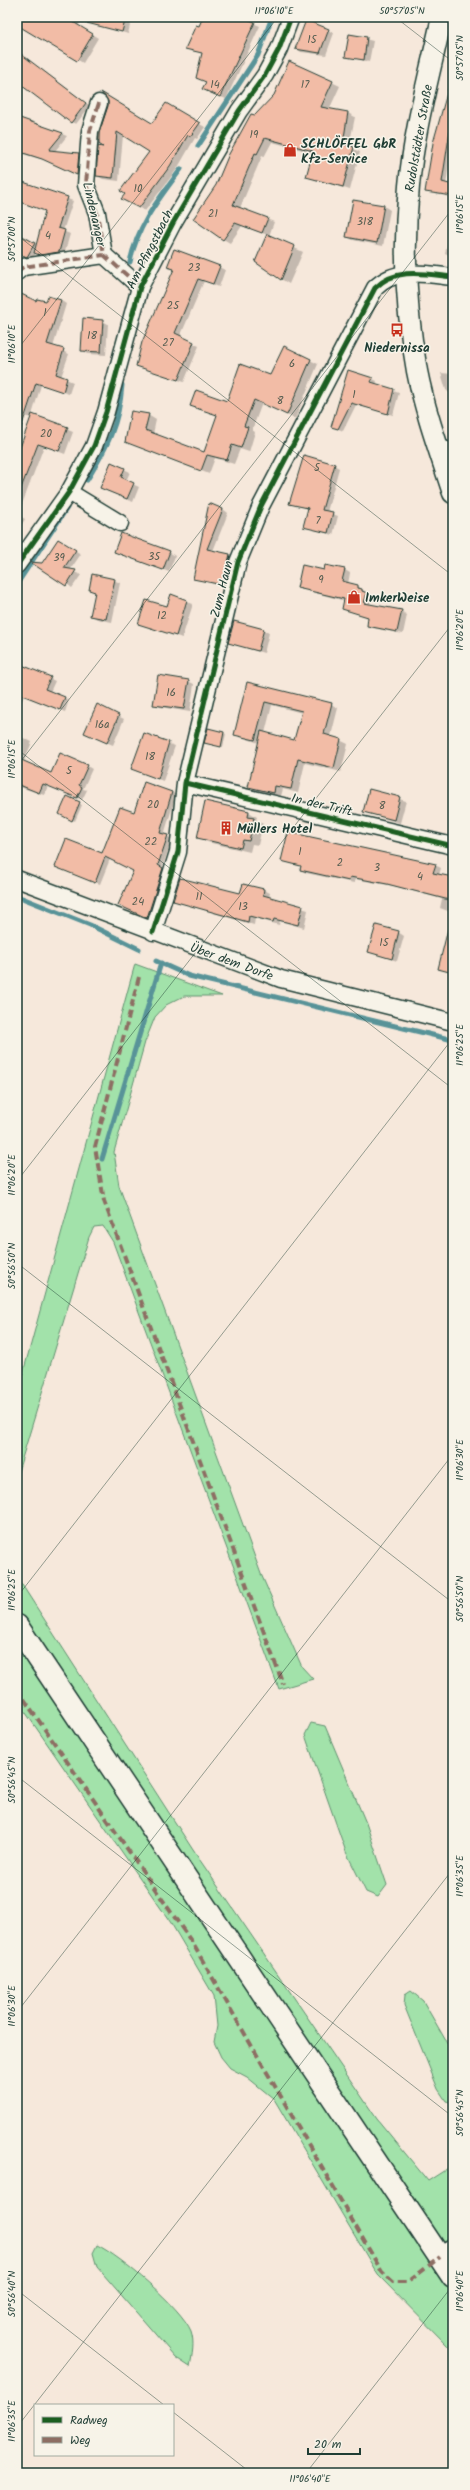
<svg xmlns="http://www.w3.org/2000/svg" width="470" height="2490" font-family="Kalam,sans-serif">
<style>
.green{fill:#a2e2aa;stroke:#60906f}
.shadow{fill:#0003;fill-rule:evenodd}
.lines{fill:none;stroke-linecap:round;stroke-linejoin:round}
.stream{stroke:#589398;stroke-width:5}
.building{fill:#f2bca6;stroke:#1f3d34}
.minor-casing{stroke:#1f3d34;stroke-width:19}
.tertiary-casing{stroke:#1f3d34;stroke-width:23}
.secondary-casing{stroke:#1f3d34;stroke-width:25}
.minor{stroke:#f7f3e8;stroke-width:16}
.tertiary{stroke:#f7f3e8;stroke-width:20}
.secondary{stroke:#f7f3e8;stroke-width:22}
.quiet{stroke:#8d6e63;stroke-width:4;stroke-dasharray:8 4;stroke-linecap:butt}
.cycleway-casing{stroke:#f7f3e8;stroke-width:8}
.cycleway{stroke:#1b5e20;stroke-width:5}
.ticks{fill:none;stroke:#1f3d34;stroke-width:1;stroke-opacity:0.45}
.labels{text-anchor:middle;stroke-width:3;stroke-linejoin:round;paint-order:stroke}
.number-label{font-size:11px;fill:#545d50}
.street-label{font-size:13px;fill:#1f3d34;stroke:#f7f3e8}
.poi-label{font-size:13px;font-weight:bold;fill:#1f3d34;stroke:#f7f3e8;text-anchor:start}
.neatline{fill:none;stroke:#1f3d34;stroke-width:1.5}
.ticks-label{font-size:10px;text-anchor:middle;fill:#1f3d34}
</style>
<rect width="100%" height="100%" fill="#f6e8db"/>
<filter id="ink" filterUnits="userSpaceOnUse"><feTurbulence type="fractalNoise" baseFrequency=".025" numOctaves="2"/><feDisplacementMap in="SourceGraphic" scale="8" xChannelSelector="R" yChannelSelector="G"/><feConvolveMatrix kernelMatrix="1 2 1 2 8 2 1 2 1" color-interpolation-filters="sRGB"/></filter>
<g filter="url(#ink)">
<path class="green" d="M135,964L222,996H184L166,1005L155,1017L145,1042L114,1152L119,1186L261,1574L302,1667L313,1679L279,1689L113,1242L103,1226L94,1227L89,1237L17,1475V1395Z
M17,1577L193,1850L377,2119L428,2181L453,2165V2351L378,2275L274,2099L247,2077L230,2068L221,2057L214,2042L217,2026L214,1996L171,1923L17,1700Z
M311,1723L325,1726L366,1823L387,1885L378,1897L366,1892L346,1852L305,1735Z
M411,1991L423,2001L453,2053L450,2102L446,2101L438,2089L404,2005L405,1995Z
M97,2245C120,2256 181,2307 191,2331C195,2343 192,2355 190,2367L175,2357L97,2267L93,2253Z"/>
<path class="shadow" d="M17,17H81L83,18L78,26L98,38L83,63L17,23Z
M108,17H132L128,34L106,27Z
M204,17H239L260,26L226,99L209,92L206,82L207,53L186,48Z
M307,21L334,33L326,55L301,52L296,48Z
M349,35L373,41L369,62L346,56Z
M290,62L340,86L329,110L348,113L355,117L349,147L360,152L350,190L307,177L314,153L272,142L264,157L262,156L240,208L274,222L269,236L303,252L289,284L281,279L268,235L242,226L230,243L223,239L217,186L255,117L275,96Z
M40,68L90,106L76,124L71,122Z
M453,100V142L446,184L453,186V198L426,191Z
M166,105L205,127L197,139L195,138L177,169L145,211L128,202L151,152L123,135L119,181L103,179L97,176L107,150L100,133L153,124Z
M17,118L67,136L55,151L79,154L83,157L82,177L48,161L23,154L17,169Z
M17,180L73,201L63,231L70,234L64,255L46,257L36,253L31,260L17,252V233L37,245L46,211L21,202L17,196Z
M353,201L384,206L390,210L383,246L353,240L347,237Z
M451,230H453V257L445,253Z
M169,266L219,267L225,270L219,287L204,281L180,337L199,346L184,382L137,365L174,270Z
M17,293L37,302L60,300L66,304L53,347L69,354L61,377L73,382L69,394L41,385L32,415L73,432L65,454L44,446L18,515L25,519L17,533V459L31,418L17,413Z
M103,321L108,324L106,355L88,354L82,350Z
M310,360L318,364L295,419L262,403L252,430L255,432L249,452L240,449L234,464L215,458L209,474L126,441L148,415L156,420L153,434L205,453L218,416L192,405L227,403L271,376Z
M349,371L369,387L371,388L373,379L377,381L376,385L399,393L393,415L356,405L343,431L332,426Z
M441,373L453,374V396L446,390Z
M334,465L339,468L327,512L338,516L333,535L305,527L309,509L290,503Z
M124,469L130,472L126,481L139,487L133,502L107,491Z
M223,509L228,513L213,551L236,558L228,588L194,578Z
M64,544L81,554L70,570L81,575L72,588L43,564Z
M115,551L169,552L175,556L169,572Z
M345,570L350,573L348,584L358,586L372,597L370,605L401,611L407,615L403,634L373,628L368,625L369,618L343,608L345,601L298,588L325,571Z
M114,580L120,583L112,622L97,619L91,615L96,593L90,590Z
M171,596L193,604L182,638L139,623L168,607Z
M263,630L269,633L264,653L229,643Z
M17,664L55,681L50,692L69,700L65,712L24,696L17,712Z
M188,681L194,684L190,712L160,707L155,704Z
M248,683L331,704L338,708L331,736L348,744L341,772L305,763L298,793L283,789L281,796L256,791L249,786L259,743L235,735ZM272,705L302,713L295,741L265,733Z
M97,706L124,719L113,745L91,736Z
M224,733L226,734L223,747L205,743Z
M144,734L175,746L163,781L132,769Z
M17,735L32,742L24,761L52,774L87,766L92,769L83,789L87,790L82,800L48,786L44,795L17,786Z
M369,790L406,801L400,823L364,812Z
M171,792L176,795L164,835L172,839L162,868L167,871L152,920L124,907L134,871L110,859L100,884L61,869L103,855L135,813Z
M68,797L82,805L75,821L63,815Z
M249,812L257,817L256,820L263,824L258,845L252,844L250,852L207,842L198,837Z
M282,861L435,865L441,868L439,875L453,878V913L440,908L442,899L394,886L355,879L354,883L306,873L301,870L302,867Z
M243,885L264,890L270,893L269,898L308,910L304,928L280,921L279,925L255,918L254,925L174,901L241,895Z
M398,932L404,936L397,961L370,952Z
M453,945V974L439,968Z"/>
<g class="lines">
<path class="stream" d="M198,146L258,55L272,17
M130,262C138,224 158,200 181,169
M87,480C107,447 119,424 122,385
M17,584L67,508
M17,896L90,925L139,949
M156,961L189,976L453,1040
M102,1159L161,963"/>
</g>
<path class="building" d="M17,17H76L73,22L93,34L77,61L17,25Z
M84,17H126L122,32L83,22Z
M203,17H242L255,22L220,97L202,89L206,82L196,78L202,53L185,49L196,25L199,26Z
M306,20L329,29L320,53L295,49Z
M349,34L367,37L364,60L345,57Z
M17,51L86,103L71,123L17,82Z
M289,61L333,81L321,107L348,112L343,144L354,147L343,187L306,177L313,151L265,138L257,154L255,153L233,205L268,218L262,233L235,223L223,240L193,219L216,185L229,154L251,114L255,115L274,95Z
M449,86H453V131L450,130L442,182L453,185V196L425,192L433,143Z
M101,92L152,123L166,103L200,123L190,137L188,135L170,166L139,208L121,199L125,194L120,191L149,152L117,132L113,178L96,176L98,146L103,147L99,144V133L108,106V101Z
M17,117L63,133L49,150L79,153L77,175L42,159L17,151Z
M17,180L68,197L58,228L65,230L59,252L40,255L34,253L45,211L17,201Z
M353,200L384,205L377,243L346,237Z
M17,233L35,243L27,257L17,253Z
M267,234L295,246L281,280L255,262Z
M174,249L220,266L213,284L198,279L175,333L194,342L178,380L136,366L142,342L174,269L167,267Z
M17,292L36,301L37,299L46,301L48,296L61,300L47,344L64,349L56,374L67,378L63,392L36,383L20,431L17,430Z
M83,318L103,320L101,352L81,351Z
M284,346L311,359L287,415L254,400L244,426L248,427L241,448L232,445L227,460L207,455L201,471L125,442L131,411L149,414L145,430L204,452L217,415L190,406L196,390L227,401L240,364L270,375Z
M348,370L373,378L371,382L394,389L388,414L351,403L338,429L331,427Z
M32,414L68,427L59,451L38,444L18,496L17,456Z
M304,455L335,464L322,510L333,512L328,533L303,527L308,508L289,504Z
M111,462L125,468L121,477L134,483L127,499L100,488Z
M209,503L223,509L207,549L230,554L223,585L193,579Z
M121,533L170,551L163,570L114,552Z
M58,539L76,550L64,568L76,570L66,586L30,562L42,563Z
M302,565L324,570L325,565L345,569L342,581L358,585V588L362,589V591L367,593L364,603L402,610L397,632L367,626L368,617L342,609L344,599L297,588Z
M92,574L115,579L106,619L90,616L95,592L89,590Z
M171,594L187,600L176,636L138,624L146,600L167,606Z
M234,621L264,629L258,651L228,643Z
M17,663L51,677L45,689L65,697L60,710L17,693Z
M158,675L189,680L184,709L153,705Z
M247,682L332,703L324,734L341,739L334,768L298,759L291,789L275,786L274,793L248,787L261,731L294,740L302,711L265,702L255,740L234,735Z
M97,704L119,715L107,743L84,733Z
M208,728L224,732L221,747L204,743Z
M144,733L169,742L158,779L131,769Z
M60,753L88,765L79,785L82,787L77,798L43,784L39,793L17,784V758L51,773Z
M144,782L172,792L160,833L168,835L158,865L163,868L147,918L118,905L133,871L105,857L95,883L55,867L66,839L102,853L120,807L134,812Z
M369,789L400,797L394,820L363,812Z
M67,796L80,802L72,821L59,814Z
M205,801L249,811L248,817L254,818L249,841L243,840L241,848L197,838Z
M288,832L436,864L433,873L453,877V901L387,884L350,877L349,881L300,870L301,866L281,861Z
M180,878L240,893L243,884L264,889L263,895L303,906L298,925L274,919L273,922L249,916L248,922L173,901Z
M376,925L399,931L392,959L368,952Z
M448,929H453V973L438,969Z"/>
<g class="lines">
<g class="minor-casing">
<path id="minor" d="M99,103L90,131L86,185L97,213L104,255L140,287
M17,272L23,267L104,255
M439,449L453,451
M69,492L120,523
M17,565L69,492L94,446L106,412L140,287L173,223L239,111L265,75L279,49L291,17
M185,783L453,846
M17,879L281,979L453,1022
M153,932L178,852L185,783L238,562L261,506L375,288C396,267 425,274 453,277"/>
</g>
<g class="tertiary-casing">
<path id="tertiary" d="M442,17C430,73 414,129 409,186C403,246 406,312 417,371C425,412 440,453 453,493
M440,2257L453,2250"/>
</g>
<g class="secondary-casing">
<path id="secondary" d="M17,1626L453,2277"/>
</g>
<use href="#minor" class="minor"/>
<use href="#tertiary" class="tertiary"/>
<use href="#secondary" class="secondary"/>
<path class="quiet" d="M99,103L90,131L86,185L97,213L104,255L140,287
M17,272L23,267L104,255
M139,977L95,1147L104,1201L283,1684
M17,1689L193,1944L382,2272L393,2282H408L440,2257"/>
<g class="cycleway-casing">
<path id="cycleway" d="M17,565L69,492L94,446L106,412L140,287L173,223L239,111L265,75L279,49L291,17
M185,783L453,846
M153,932L178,852L185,783L238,562L261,506L375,288C396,267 425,274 453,277"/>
</g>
<use href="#cycleway" class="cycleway"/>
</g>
</g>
<path class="ticks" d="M395,17L453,62M17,235L453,576M17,350L278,17M17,749L453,1089M17,766L453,208M17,1181L453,623M17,1263L453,1603M17,1597L453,1038M17,1776L453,2117M17,2012L453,1454M17,2290L164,2405M173,2412L251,2473M17,2427L453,1869M306,2473L453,2285"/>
<defs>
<g id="shop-bare" transform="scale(1.08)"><path d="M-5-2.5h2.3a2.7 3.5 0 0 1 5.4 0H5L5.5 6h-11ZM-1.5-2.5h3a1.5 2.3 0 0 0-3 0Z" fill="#c8321e" stroke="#f7f3e8" stroke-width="2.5" paint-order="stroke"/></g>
<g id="bus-bare" transform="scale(1.08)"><path d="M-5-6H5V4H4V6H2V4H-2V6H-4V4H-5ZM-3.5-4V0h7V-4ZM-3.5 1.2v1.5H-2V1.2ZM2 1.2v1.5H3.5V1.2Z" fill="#c8321e" stroke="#f7f3e8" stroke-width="2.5" paint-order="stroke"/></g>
<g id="building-bare" transform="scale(1.08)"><path d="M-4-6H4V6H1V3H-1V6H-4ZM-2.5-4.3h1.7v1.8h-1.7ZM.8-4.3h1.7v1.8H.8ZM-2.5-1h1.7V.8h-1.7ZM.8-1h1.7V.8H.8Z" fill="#c8321e" stroke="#f7f3e8" stroke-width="2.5" paint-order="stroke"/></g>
</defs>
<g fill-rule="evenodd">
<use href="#shop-bare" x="290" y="150"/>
<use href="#bus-bare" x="397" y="330"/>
<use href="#shop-bare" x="354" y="597"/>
<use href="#building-bare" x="226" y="828"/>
</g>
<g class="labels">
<g class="number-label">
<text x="312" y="43">15</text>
<text x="215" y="88">14</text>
<text x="305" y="88">17</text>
<text x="254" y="138">19</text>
<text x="138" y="192">10</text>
<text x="213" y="217">21</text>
<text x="365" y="225">318</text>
<text x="48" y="239">4</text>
<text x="194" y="271">23</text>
<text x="173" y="309">25</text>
<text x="45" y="316">1</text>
<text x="92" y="339">18</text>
<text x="168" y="346">27</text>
<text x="292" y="367">6</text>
<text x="354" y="398">1</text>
<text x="280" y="404">8</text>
<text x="46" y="437">20</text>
<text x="317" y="471">5</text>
<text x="318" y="524">7</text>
<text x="154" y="560">35</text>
<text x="59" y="561">39</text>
<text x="321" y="583">9</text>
<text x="162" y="619">12</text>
<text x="171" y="696">16</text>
<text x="102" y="728">16a</text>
<text x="150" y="760">18</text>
<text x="69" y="774">5</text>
<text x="153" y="808">20</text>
<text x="382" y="809">8</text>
<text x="151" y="845">22</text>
<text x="300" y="855">1</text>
<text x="340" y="866">2</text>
<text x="377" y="871">3</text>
<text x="420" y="880">4</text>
<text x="199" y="900">11</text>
<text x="138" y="905">24</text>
<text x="243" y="910">13</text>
<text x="384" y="946">15</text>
</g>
<g class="street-label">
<text transform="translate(418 138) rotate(-80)" y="5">Rudolstädter Straße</text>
<text transform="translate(95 214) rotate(77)" y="5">Lindenanger</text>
<text transform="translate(149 249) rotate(-63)" y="5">Am Pfingstbach</text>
<text transform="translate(221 589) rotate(-76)" y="5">Zum Haun</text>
<text transform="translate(322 804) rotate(13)" y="5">In der Trift</text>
<text transform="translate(232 961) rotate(20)" y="5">Über dem Dorfe</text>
</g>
<g class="poi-label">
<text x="301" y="148">SCHLÖFFEL GbR<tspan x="301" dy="15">Kfz-Service</tspan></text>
<text x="397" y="352" text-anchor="middle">Niedernissa</text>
<text x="365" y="602">ImkerWeise</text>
<text x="237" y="833">Müllers Hotel</text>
</g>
</g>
<rect width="470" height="2490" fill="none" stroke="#f7f3e8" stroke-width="44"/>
<rect x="34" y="2404" width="140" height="52" fill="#f7f3e8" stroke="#a1aaa0"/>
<rect x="42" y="2417" width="20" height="6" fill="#1b5e20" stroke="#a1aaa0"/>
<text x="70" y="2424" font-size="12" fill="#1f3d34">Radweg</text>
<rect x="42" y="2437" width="20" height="6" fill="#8d6e63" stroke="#a1aaa0"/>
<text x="70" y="2444" font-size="12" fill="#1f3d34">Weg</text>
<path d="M308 2448v6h52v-6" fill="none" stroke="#1f3d34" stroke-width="2"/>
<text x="314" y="2448" font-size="12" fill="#1f3d34" stroke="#f7f3e8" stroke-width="3" paint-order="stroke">20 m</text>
<rect x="22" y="22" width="426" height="2446" class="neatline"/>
<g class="ticks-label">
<text x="274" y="14">11°06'10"E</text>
<text x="402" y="14">50°57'05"N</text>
<text transform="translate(459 58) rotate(-90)" y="4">50°57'05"N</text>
<text transform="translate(459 214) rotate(-90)" y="4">11°06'15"E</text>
<text transform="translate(11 239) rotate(-90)" y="4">50°57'00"N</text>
<text transform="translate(11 344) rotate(-90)" y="4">11°06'10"E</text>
<text transform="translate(459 630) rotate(-90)" y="4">11°06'20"E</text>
<text transform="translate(11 759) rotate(-90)" y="4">11°06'15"E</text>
<text transform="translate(459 1045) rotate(-90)" y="4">11°06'25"E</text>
<text transform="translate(11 1175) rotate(-90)" y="4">11°06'20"E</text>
<text transform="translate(11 1266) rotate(-90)" y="4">50°56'50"N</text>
<text transform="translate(459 1460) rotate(-90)" y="4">11°06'30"E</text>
<text transform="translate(11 1590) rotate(-90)" y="4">11°06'25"E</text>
<text transform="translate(459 1599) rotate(-90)" y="4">50°56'50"N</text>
<text transform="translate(11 1780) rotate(-90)" y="4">50°56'45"N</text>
<text transform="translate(459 1876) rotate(-90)" y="4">11°06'35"E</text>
<text transform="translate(11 2006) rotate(-90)" y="4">11°06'30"E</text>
<text transform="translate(459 2113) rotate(-90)" y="4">50°56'45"N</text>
<text transform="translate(459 2291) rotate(-90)" y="4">11°06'40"E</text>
<text transform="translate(11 2294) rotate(-90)" y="4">50°56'40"N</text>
<text transform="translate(11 2421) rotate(-90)" y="4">11°06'35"E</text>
<text x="310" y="2482">11°06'40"E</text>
</g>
</svg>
